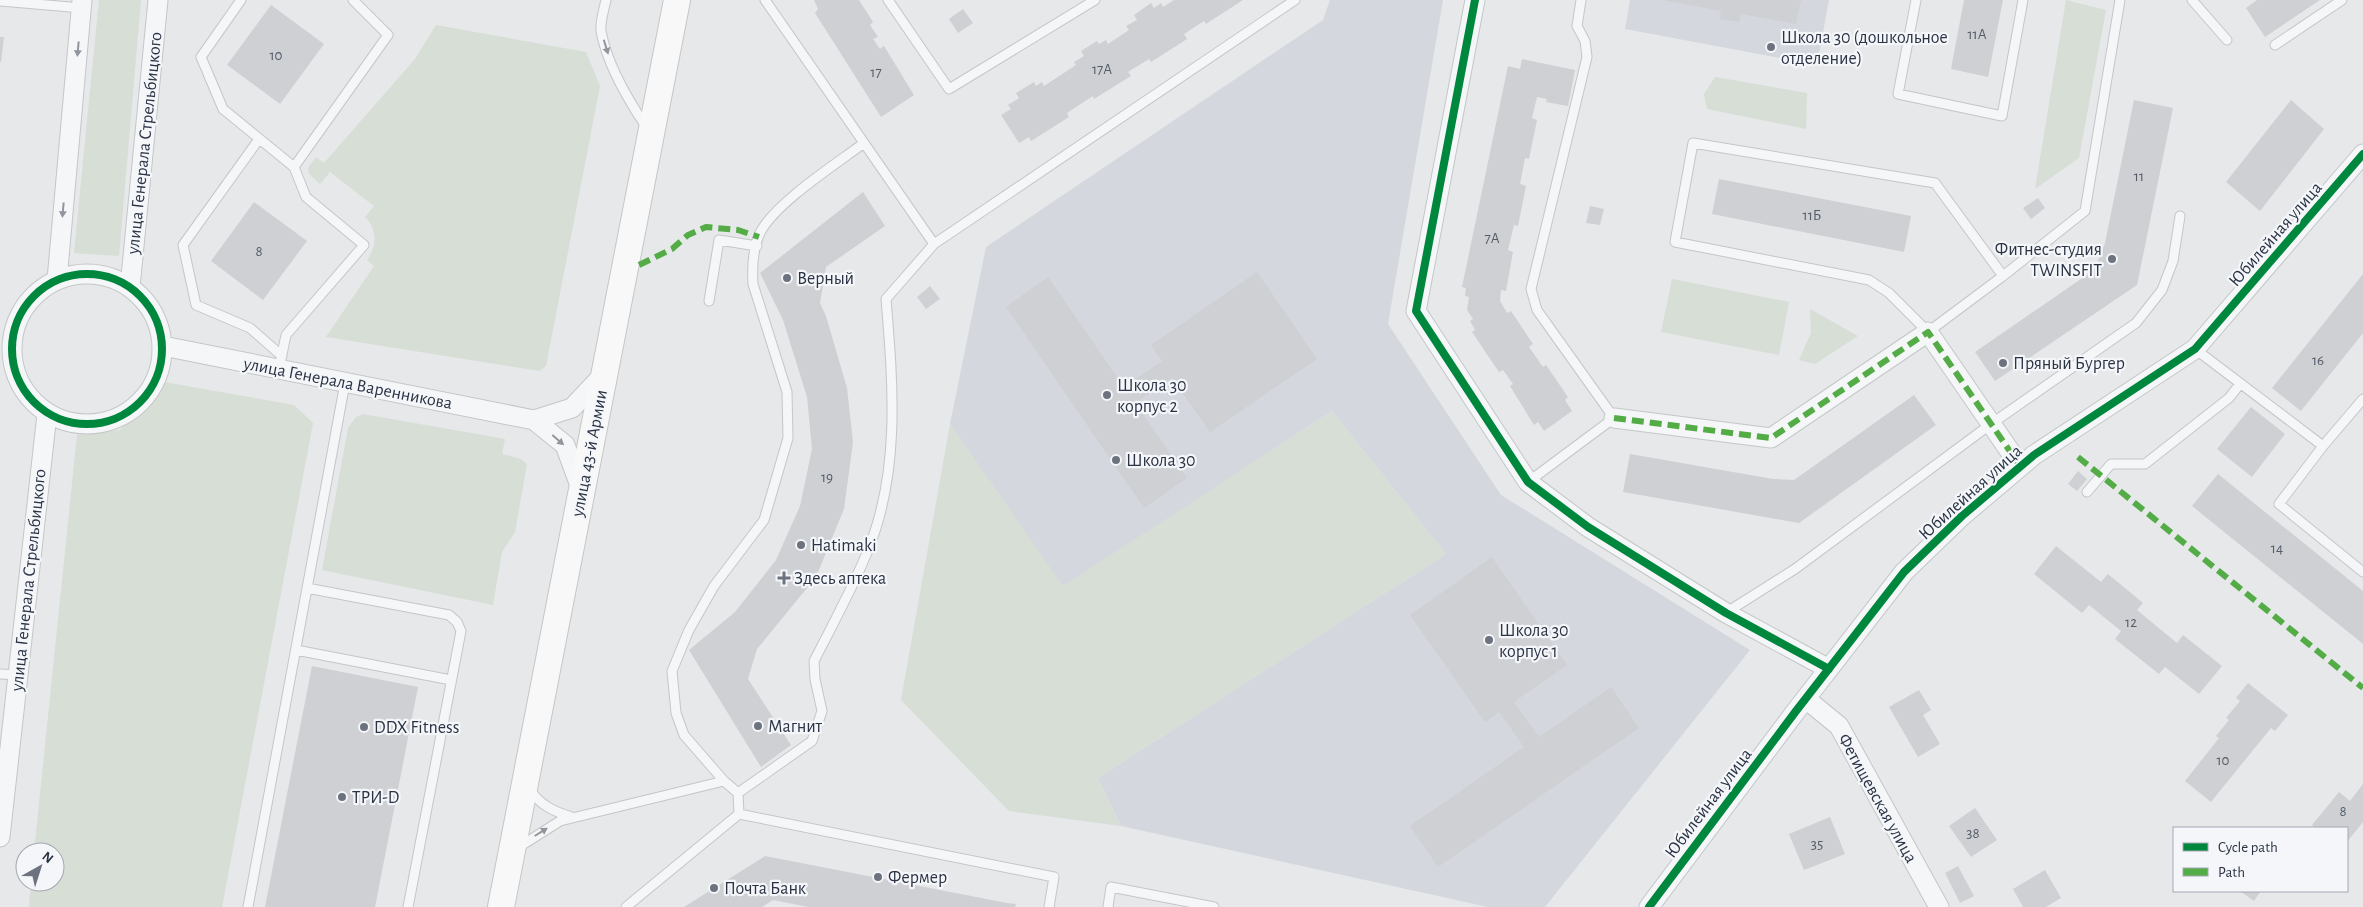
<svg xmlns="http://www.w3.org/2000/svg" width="2363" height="907" font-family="'Alegreya Sans',sans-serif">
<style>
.built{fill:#d4d7dd}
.green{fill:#d6ded6}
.building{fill:#ced0d3}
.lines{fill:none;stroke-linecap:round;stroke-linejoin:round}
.service-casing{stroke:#c4c6c8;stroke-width:11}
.minor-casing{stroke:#c4c6c8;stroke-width:21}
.secondary-casing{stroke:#c4c6c8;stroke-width:28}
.service{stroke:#f5f6f7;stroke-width:9}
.minor{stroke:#f5f6f7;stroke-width:19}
.secondary{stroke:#f8f8f8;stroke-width:26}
.quiet{stroke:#54ac47;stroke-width:6;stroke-dasharray:12 6;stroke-linecap:butt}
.cycleway-casing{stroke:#f4f6f9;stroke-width:11}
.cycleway{stroke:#00873e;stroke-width:8}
.oneway{fill:#90959e}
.poi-dot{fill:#6c737f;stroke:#f4f6f9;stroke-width:2}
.labels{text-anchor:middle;stroke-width:4.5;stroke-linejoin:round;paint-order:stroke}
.number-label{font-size:15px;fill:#545c69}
.poi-label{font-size:18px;fill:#2b3445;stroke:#f4f6f9;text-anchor:start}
.street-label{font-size:18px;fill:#2b3445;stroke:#f4f6f9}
</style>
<rect width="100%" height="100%" fill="#e6e8ea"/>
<path class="built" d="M1330,0H1443L1388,324L1501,495L1750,650L1545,907H1488L1121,826L1098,778L1446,554L1332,411L1063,587L950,424L986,247L1323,20Z
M1630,0H1829L1817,65L1625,29Z"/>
<path class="green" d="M99,0H141L119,256L74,253Z
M2066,0L2106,10L2079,158L2035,189Z
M436,25L586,52L600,86L546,366L540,371L326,337L374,266L367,260C377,246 378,230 365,217L374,206L330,172L320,184L309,174L308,168L316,157L324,163L415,59Z
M1715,77L1807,93L1806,129L1707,109L1704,94Z
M1672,279L1789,302L1779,355L1661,332Z
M1810,309L1858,336L1815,364L1799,360L1811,333Z
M164,382L294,405L313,423L222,907H29L31,882H55V852H34L77,435L119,430L154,402Z
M1332,411L1446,554L1098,778L1121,826L1009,811L901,700L950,424L1063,586Z
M363,414L505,439L502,454L521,459L527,464L515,532L502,552L493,605L322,570L348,428L356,417Z"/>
<path class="building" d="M814,0H859L873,22L870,25L878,37L873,39L880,49L884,46L914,95L881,117L815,13L818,9Z
M1174,0H1243L1206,24L1204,21L1184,34L1187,39L1151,62L1149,59L1128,72L1131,76L1094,99L1093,96L1067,113L1069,117L1031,141L1029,137L1019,143L1001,115L1011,109L1008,105L1019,98L1016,93L1034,82L1036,86L1042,82L1044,86L1076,65L1074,62L1084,56L1081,51L1097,41L1099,44L1106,40L1108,44L1129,30L1126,26L1137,20L1134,15L1151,3L1154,8L1161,3L1163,7Z
M1663,0H1801L1796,24L1741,14L1739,22L1720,19L1721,11Z
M1964,0H2003L1988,77L1951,69Z
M2257,0H2320L2265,37L2246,8Z
M271,5L324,44L280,104L227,65Z
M963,9L973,23L958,33L949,19Z
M0,37H4L1,62H0Z
M1522,59L1575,70L1568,106L1546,102L1547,99L1537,97L1532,118L1537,120L1529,159L1525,158L1520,184L1526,186L1518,226L1514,225L1508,250L1513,252L1506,291L1501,290L1500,301L1507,313L1511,311L1533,344L1529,347L1543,367L1546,365L1568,397L1565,400L1572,411L1544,431L1538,422L1534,425L1510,386L1513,384L1503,370L1499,372L1472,332L1475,330L1470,321L1473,319L1467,310L1469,297L1465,296L1466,288L1462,287L1508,66L1520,69Z
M2134,100L2173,108L2137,285L1995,381L1975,352L2094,270L2105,243Z
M2291,100L2324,129L2260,211L2226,182Z
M1719,179L1911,216L1904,252L1712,214Z
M863,192L885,226L826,267L820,303L826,316L847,388L853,442L844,509L816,577L757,649L748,679L791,745L761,767L689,650L735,612L776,560L800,506L812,449L807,397L783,320L760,273Z
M2038,198L2045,208L2031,219L2023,208Z
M254,202L307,241L263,300L211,261Z
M1590,206L1604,209L1600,225L1586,223Z
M1257,272L1317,359L1210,432L1172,378L1135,403L1187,478L1144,508L1006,307L1048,277L1124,387L1162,361L1151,345Z
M2363,274V333L2301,411L2272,388Z
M930,286L940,299L926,309L917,297Z
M1914,395L1936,425L1799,523L1623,492L1630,454L1773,479L1794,480Z
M2251,407L2285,434L2252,477L2217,449Z
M2078,471L2087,479L2077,491L2068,484Z
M2218,474L2363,591V644L2192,506Z
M2056,546L2101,582L2108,574L2143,603L2137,610L2177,643L2183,635L2222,666L2199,694L2165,667L2159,674L2115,639L2121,631L2089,605L2082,613L2034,574Z
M1492,557L1567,665L1514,702L1539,737L1611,687L1639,728L1438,867L1410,826L1524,747L1499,712L1485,722L1410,615Z
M312,666L418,687L375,907H265Z
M2248,683L2288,715L2275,731L2271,728L2211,802L2185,781L2219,738L2216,736L2229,720L2226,718L2240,701L2236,698Z
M1919,690L1931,710L1923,715L1940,744L1918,757L1889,707Z
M2363,784V822L2347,842V828H2316L2312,825L2339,792L2350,801Z
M1975,808L1997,840L1971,857L1949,826Z
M1830,817L1845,854L1804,870L1789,834Z
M765,856L1007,903L1016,904L1015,907H808L773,900L762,907H684Z
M1958,866L1974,896L1960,903L1945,873Z
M2045,870L2061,898L2046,907H2023L2013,889Z
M2240,891H2261L2254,901Z"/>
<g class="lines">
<g class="service-casing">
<path id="service" d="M241,0L201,57L223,109L294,167L388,35L353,0
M606,0C604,9 600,22 601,31C607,65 628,100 647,128
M765,0L934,244L1295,0
M888,0L949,89L1095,0
M1916,0L1898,94L2002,116L2023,0
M2192,0L2227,40
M0,1L82,8
M2275,45L2342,0
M259,139L183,245L196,305L250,328L282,356
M864,143C836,164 777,202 761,231C753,246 752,267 753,284L787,392L788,438L764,520L714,586L689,630L672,671L676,713L684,735L724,781L738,793L812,741L822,711L815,679L814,661C832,626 851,591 866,555C901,474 893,384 886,299L934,244
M2003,276L1935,183L1693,143L1675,242L1869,280L1889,293L1928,332L2003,276L2085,211L2120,0
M709,301L719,240L757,246
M2195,349L2323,446L2363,399
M281,359L286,335L364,245L306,197L294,167
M2323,446L2279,504L2363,572
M1528,482L1614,418L1537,310L1531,289L1587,57L1585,41L1577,26L1581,0
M2087,492L2111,464H2145L2229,398L2240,384
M307,588L449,615L457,622L461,631L408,907
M1727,612L1795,569L1991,424L2136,323L2162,290L2173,261L2180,216
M296,650L451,680
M0,674L18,675
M530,789C539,805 555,812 572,817
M738,793L739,814
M519,847L560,821L724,781
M248,907L345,383
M626,907L739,814L1054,877L1049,907
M1108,907L1111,887L1214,907"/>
</g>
<g class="minor-casing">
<path id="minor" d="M1475,0L1416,311L1528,482L1588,527L1726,613L1829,669
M12 349a75 75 0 1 1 150 0a75 75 0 1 1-150 0Z
M57,280L82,0
M130,287L158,0
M163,346L534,420L565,445L582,491
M1614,418L1771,438L1928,332L2020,466
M534,420L572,408L605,373
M1806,699L1839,726L1939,907
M0,837L47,414
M1649,907L1796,711L1904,572L1962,516L2034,455L2195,349L2363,154"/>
</g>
<g class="secondary-casing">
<path id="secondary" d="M501,907L677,0"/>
</g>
<use href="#service" class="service"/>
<use href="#minor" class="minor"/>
<use href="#secondary" class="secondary"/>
<path class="quiet" d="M639,265L672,249L688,235L706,227L738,230L759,237
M1614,418L1771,438L1928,332L2020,466
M2078,457L2363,688"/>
<g class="cycleway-casing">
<path id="cycleway" d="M1475,0L1416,311L1528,482L1588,527L1726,613L1829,669
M12 349a75 75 0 1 1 150 0a75 75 0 1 1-150 0Z
M1649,907L1796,711L1904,572L1962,516L2034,455L2195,349L2363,154"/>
</g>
<use href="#cycleway" class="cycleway"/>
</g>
<defs><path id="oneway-solid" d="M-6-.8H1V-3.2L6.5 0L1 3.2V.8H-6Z" transform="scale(1.25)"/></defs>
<g class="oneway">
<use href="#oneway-solid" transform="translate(606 47) rotate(73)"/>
<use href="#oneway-solid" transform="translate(78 49) rotate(95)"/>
<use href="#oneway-solid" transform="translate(63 210) rotate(95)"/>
<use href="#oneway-solid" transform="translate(558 440) rotate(41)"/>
<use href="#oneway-solid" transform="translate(541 832) rotate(-32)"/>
</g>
<g class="poi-dot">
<circle cx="1771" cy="47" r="5"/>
<circle cx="2112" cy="259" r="5"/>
<circle cx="787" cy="278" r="5"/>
<circle cx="2003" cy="363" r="5"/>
<circle cx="1107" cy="395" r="5"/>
<circle cx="1116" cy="460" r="5"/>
<circle cx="801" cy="545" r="5"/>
<path d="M781.5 570.5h5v5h5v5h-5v5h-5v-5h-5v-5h5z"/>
<circle cx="1489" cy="640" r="5"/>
<circle cx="758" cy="726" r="5"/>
<circle cx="364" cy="727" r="5"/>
<circle cx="342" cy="797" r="5"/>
<circle cx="878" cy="877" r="5"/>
<circle cx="714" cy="888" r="5"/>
</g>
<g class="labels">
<g class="number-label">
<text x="1977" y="39">11А</text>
<text x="276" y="60">10</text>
<text x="1102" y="74">17А</text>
<text x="876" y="77">17</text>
<text x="2139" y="181">11</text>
<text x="1812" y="220">11Б</text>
<text x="1492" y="243">7А</text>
<text x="259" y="256">8</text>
<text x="2318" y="365">16</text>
<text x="827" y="482">19</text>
<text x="2277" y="553">14</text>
<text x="2131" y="627">12</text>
<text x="2223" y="765">10</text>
<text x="2343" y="816">8</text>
<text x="1973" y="838">38</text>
<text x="1817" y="849">35</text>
</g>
<g class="poi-label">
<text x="1781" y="43">Школа 30 (дошкольное<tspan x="1781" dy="21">отделение)</tspan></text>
<text x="2102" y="255" text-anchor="end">Фитнес-студия<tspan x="2102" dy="21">TWINSFIT</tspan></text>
<text x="797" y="284">Верный</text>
<text x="2013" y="369">Пряный Бургер</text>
<text x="1117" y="391">Школа 30<tspan x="1117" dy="21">корпус 2</tspan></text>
<text x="1126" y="466">Школа 30</text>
<text x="811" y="551">Hatimaki</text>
<text x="794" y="584">Здесь аптека</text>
<text x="1499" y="636">Школа 30<tspan x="1499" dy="21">корпус 1</tspan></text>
<text x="768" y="732">Магнит</text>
<text x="374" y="733">DDX Fitness</text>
<text x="352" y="803">ТРИ-D</text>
<text x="888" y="883">Фермер</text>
<text x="724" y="894">Почта Банк</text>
</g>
<g class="street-label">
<text transform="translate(144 143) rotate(-84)" y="6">улица Генерала Стрельбицкого</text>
<text transform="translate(2275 234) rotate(-49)" y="6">Юбилейная улица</text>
<text transform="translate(348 383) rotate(11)" y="6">улица Генерала Варенникова</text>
<text transform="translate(589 453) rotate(-79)" y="6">улица 43-й Армии</text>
<text transform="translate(1970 492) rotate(-42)" y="6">Юбилейная улица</text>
<text transform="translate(28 580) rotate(-84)" y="6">улица Генерала Стрельбицкого</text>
<text transform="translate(1878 798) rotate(61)" y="6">Фетищевская улица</text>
<text transform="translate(1708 803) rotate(-53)" y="6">Юбилейная улица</text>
</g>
</g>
<rect x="2173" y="827" width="175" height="65" fill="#f4f6f9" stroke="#a4a8b1"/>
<rect x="2183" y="843" width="25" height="8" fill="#00873e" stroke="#a4a8b1"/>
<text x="2218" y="852" font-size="15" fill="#2b3445">Cycle path</text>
<rect x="2183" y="868" width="25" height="8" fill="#54ac47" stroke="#a4a8b1"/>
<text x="2218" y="877" font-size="15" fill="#2b3445">Path</text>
<g transform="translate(40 867) rotate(39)"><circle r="24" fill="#f4f6f9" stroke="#a4a8b1"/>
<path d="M0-4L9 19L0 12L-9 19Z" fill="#6c737f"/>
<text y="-8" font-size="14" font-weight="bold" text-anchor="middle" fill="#2b3445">N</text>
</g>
</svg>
